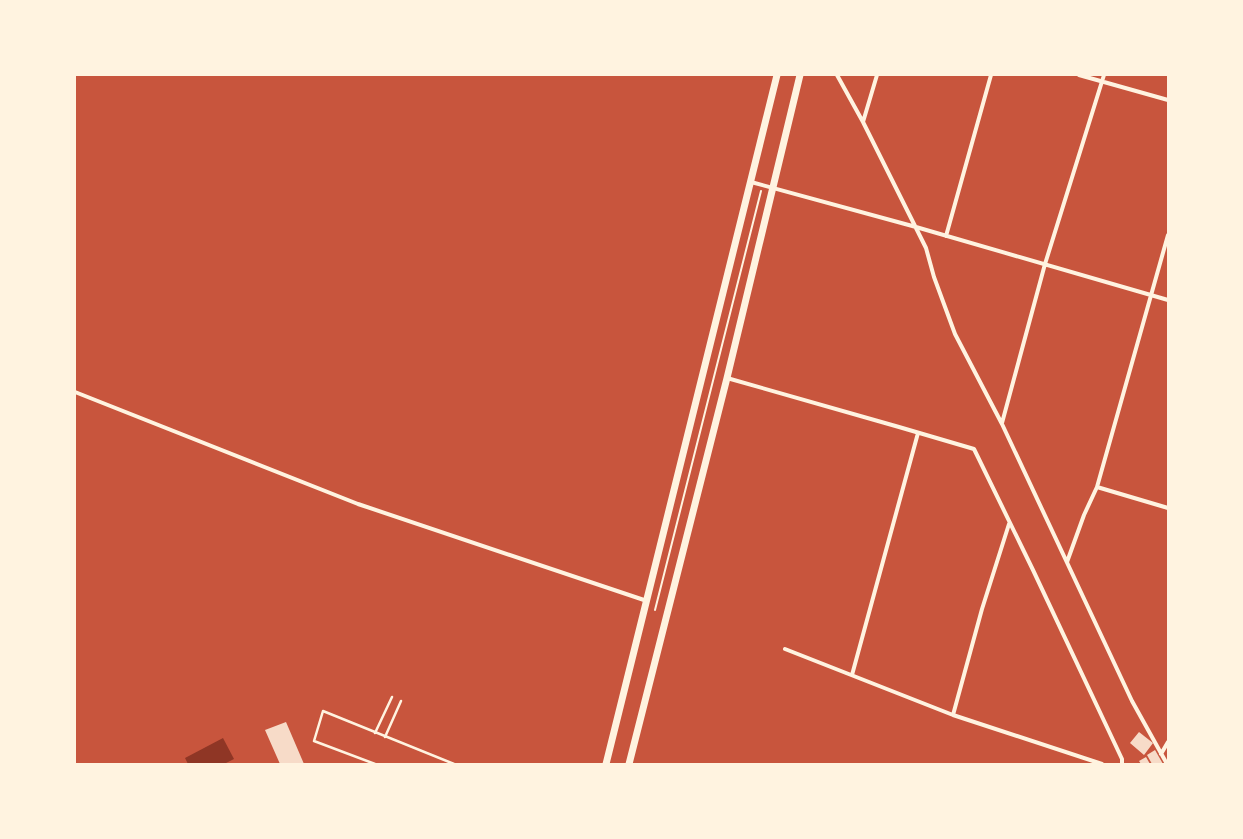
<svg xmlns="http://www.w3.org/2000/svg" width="1243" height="839" font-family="'Exo 2',sans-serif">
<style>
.water{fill:#8f3625}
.building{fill:#f7dbc8}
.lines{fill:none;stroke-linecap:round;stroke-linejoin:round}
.path{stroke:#fff3e0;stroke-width:2}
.service{stroke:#fff3e0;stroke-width:2.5}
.minor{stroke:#fff3e0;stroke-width:4}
.secondary{stroke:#fff3e0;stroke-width:7}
</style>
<rect width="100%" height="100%" fill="#c8553d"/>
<path class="water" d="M223,738L234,759L224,764H188L185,758Z"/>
<path class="building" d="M286,722L304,764H280L265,730Z
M1139,732L1153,743L1144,755L1130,743Z
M1155,750L1163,764H1152L1147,755Z
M1146,757L1150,764H1141L1139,761Z"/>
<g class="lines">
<path class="path" d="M655,610L761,191"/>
<path class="service" d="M375,733L392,697
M385,737L401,701
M375,764L314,741L323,711L454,764"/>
<path class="minor" d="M837,75L863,122L926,248L934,277L955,334L1002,424L1132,701L1167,764
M1079,75L1168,100
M863,122L877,75
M751,182L916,227L1168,300
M946,236L991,75
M727,378L899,427L974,449L1033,570L1122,759V764
M75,392L358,504L647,601
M1002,423L1045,264L1104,75
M1097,487L1168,508
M1067,562L1084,515L1097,487L1168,235
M785,649L953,715L1102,764
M852,675L918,433
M953,715L982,609L1009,524
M1161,754L1168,742"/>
<path class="secondary" d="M606,764L777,75
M629,764L727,378L800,75"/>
</g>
<rect width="1243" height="839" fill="none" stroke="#fff3e0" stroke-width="152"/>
</svg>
